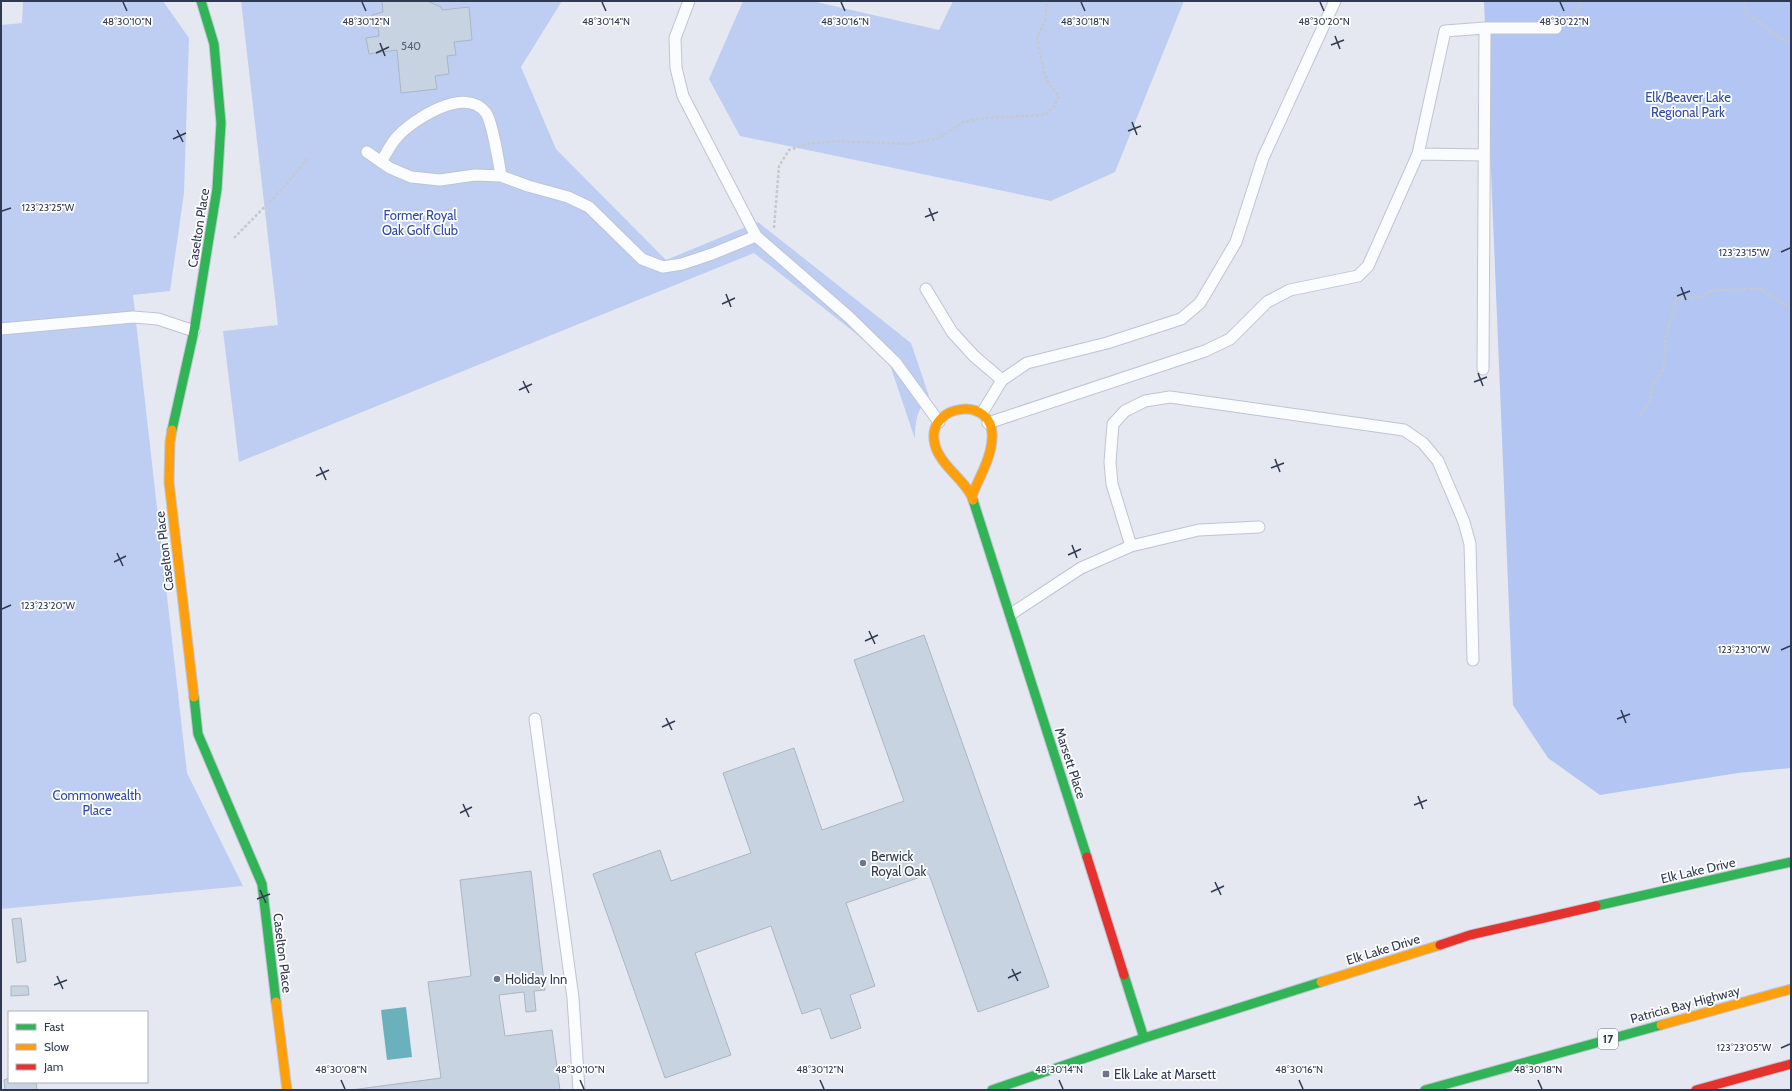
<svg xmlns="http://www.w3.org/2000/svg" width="1792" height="1091" font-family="Cabin,sans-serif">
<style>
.green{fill:#becef2}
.forest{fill:#b3c5f2}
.water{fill:#6ab1bc}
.building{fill:#c7d3e0;stroke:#abb6c3}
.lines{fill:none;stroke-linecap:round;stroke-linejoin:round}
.lane-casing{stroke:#bec4d3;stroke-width:13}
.fast-casing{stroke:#bec4d3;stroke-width:11}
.slow-casing{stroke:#bec4d3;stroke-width:11}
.jam-casing{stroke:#bec4d3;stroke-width:11}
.path{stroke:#c6c8cc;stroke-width:2.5;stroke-dasharray:3 2;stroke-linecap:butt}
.lane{stroke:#fbfcfd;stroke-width:11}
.fast{stroke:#30b455;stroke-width:9}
.slow{stroke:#ff9f0a;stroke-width:9}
.jam{stroke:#e5322d;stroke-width:9}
.ticks{fill:none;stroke:#2f3952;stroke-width:1.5}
.poi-dot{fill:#6f7689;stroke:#fff;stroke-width:1.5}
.labels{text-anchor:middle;stroke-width:3.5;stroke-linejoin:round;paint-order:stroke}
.number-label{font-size:11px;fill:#556076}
.shield{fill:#fff;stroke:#6d7486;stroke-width:1}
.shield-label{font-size:12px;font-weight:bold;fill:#2f3952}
.park-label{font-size:13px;fill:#2d4aa0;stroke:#fff}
.street-label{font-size:13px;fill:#2f3952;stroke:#fff}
.poi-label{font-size:13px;fill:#2f3952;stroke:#fff;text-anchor:start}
.ticks-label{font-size:10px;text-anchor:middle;fill:#2f3952;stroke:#fff;stroke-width:3.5;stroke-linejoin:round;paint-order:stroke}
</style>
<rect width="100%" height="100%" fill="#e5e8f0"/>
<path class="green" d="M23,1H163L189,38L184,193L170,291L133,295L187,773L243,886L1,909V25L22,23Z
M241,1H562L521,67L556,149L666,260L758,222L911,343L929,396C917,410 915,421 915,439L888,359L754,253L239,462L223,331L278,325Z
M743,1H812L939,30L953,1H1184L1115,172L1051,201L740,136L709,79Z"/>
<path class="forest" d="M1484,1H1791V768L1738,773L1600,795L1548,758L1513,705Z"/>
<path class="water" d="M406,1007L412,1057L387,1060L381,1010Z"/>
<path class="building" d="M382,1H427L441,7L442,10L469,7L472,40L454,42L456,55L447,56L449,74L435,76L437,89L401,93L397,50L369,54L366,38L379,36L378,27L374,28L372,15L383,12Z
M924,635L1049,987L978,1012L929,874L846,903L875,986L850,995L861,1028L831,1039L820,1008L802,1014L771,926L695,953L731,1055L665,1078L593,874L660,850L671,881L751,853L723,773L794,748L822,830L904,801L854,660Z
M531,871L545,990L534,991L536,1011L526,1012L524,992L499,995L505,1036L552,1030L560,1090H351L441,1078L428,982L471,976L460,880Z
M21,918L26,961L17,963L12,919Z
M11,986H28L29,995L11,996Z
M9,1078V1082H36L37,1090H5L4,1080Z"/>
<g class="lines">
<g class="lane-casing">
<path id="lane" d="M689,1L675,38L676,68L683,96L756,236L849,317L896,363L939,422
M367,152L390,168L411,177L440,180L475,175L501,176L528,186L568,197L589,207L642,259L663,267L682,264L712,254L756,236
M1418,154L1484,155
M381,162C386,154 391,143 398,136C414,119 466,85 486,113C492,122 499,163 501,176
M926,289L952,332L974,356L1002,380
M1,329L133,317L158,319L194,331
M1483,369L1485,28
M982,413L1002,380L1027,363L1107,343L1181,319L1200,303L1236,242L1263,158L1335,1
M988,423L1205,351L1230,339L1267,302L1290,290L1358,276L1368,266L1418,154L1445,31L1485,28H1556
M1131,546L1112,484L1110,462L1113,424L1125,411L1145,401L1170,397L1404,430L1423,443L1438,461L1464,522L1470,544L1473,660
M1011,614L1081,568L1131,546L1199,530L1259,527
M535,719L573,998L579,1090"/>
</g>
<g class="fast-casing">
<path id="fast" d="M172,430L194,331L217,189L221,123L214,44L201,1
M973,500L1087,857
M194,697L198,734L262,884L276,1002
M1596,906L1791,862
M1124,975L1144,1038
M992,1090L1144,1038L1321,982
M1425,1090L1661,1025"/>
</g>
<g class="slow-casing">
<path id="slow" d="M172,430L170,442L169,482L194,697
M972,496C979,477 991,459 992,439C996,394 924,403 935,445C941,467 968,482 973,500
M1321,982L1440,945
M276,1002L287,1090
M1661,1025L1791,989"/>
</g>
<g class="jam-casing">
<path id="jam" d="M1087,857L1124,975
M1440,945L1470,935L1596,906
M1696,1090L1791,1064"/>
</g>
<path class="path" d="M1745,1L1744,7L1747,15C1765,23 1772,37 1791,42
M1570,19L1576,13L1582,1
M774,228L779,166L789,150L808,144L836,141L908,144L940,138L963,122L985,118L1045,115L1054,107L1059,96L1049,84L1044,72L1037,38L1045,21L1047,1
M234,238L283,188L308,158
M1640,416L1650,402L1652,387L1664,368L1665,340L1676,299L1701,297L1713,290L1761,289L1791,309"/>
<use href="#lane" class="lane"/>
<use href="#fast" class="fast"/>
<use href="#slow" class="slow"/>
<use href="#jam" class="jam"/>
</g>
<path class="ticks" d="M123,2L127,11M362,2L366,11M602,2L606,11M841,2L845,11M1081,2L1085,11M1320,2L1324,11M1560,2L1564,11M1335,36L1340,49M380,43L385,56M1331,45L1344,40M376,53L389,47M1132,122L1137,135M177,130L183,142M1128,131L1141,126M173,139L186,133M929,208L934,221M2,211L11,208M925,217L938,212M1781,252L1790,248M1681,287L1686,300M726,294L731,307M1677,296L1690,291M722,304L735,298M1478,373L1483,386M523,381L529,393M1474,382L1487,377M519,390L532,384M1275,459L1280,472M320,467L326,480M1271,468L1284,463M316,476L329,470M1072,545L1077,558M117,553L123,566M1068,555L1081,549M114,562L126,556M2,609L11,605M869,631L875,644M865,641L878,635M1781,650L1790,646M1621,710L1626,723M666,718L672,730M1617,719L1630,714M662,727L675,721M1418,796L1423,809M463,804L469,817M1414,805L1427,800M460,813L472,807M1215,882L1221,895M260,890L266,903M1211,892L1224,886M257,899L270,894M1012,969L1018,981M57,976L63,989M1008,978L1021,972M54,985L67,980M1781,1048L1790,1044M341,1080L345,1089M580,1080L584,1089M820,1080L824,1089M1059,1080L1063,1089M1299,1080L1303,1089M1538,1080L1542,1089"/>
<g class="poi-dot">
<circle cx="863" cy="863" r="4"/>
<circle cx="497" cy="979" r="4"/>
<rect x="1102" y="1070" width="8" height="8" rx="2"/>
</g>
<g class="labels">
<g class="number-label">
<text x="411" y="50">540</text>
</g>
<rect class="shield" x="1598" y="1029" width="20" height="20" rx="3"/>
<g class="shield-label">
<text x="1608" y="1043">17</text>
</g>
<g class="park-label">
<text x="1688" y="102">Elk/Beaver Lake<tspan x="1688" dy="15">Regional Park</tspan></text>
<text x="420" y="220">Former Royal<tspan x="420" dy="15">Oak Golf Club</tspan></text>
<text x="97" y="800">Commonwealth<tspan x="97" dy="15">Place</tspan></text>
</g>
<g class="street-label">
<text transform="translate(198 228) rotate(-81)" y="5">Caselton Place</text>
<text transform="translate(164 551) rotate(-97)" y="5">Caselton Place</text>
<text transform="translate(1071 763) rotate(72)" y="5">Marsett Place</text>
<text transform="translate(1698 870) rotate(-13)" y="5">Elk Lake Drive</text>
<text transform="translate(1383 949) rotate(-17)" y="5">Elk Lake Drive</text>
<text transform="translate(283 953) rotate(83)" y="5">Caselton Place</text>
<text transform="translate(1685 1004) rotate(-15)" y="5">Patricia Bay Highway</text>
</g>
<g class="poi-label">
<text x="871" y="861">Berwick<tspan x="871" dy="15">Royal Oak</tspan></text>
<text x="505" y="984">Holiday Inn</text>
<text x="1114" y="1079">Elk Lake at Marsett</text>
</g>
</g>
<g class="ticks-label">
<text x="127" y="25">48°30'10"N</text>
<text x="366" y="25">48°30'12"N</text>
<text x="606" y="25">48°30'14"N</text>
<text x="845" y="25">48°30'16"N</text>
<text x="1085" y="25">48°30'18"N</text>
<text x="1324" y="25">48°30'20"N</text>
<text x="1564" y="25">48°30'22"N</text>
<text x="48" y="211">123°23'25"W</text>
<text x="1744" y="256">123°23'15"W</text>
<text x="48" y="609">123°23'20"W</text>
<text x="1744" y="653">123°23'10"W</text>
<text x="1744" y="1051">123°23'05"W</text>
<text x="341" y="1073">48°30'08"N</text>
<text x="580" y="1073">48°30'10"N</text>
<text x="820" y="1073">48°30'12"N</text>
<text x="1059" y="1073">48°30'14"N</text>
<text x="1299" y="1073">48°30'16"N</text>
<text x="1538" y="1073">48°30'18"N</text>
</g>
<rect width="1792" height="1091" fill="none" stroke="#2f3952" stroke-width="4"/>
<rect x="8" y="1011" width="140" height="72" fill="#ffffff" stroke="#acb0ba"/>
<rect x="16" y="1024" width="20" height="6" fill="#30b455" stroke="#acb0ba"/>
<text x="44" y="1031" font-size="12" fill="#2f3952">Fast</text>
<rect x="16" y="1044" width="20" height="6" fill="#ff9f0a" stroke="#acb0ba"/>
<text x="44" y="1051" font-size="12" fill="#2f3952">Slow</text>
<rect x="16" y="1064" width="20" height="6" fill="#e5322d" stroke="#acb0ba"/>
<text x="44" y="1071" font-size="12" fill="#2f3952">Jam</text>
</svg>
